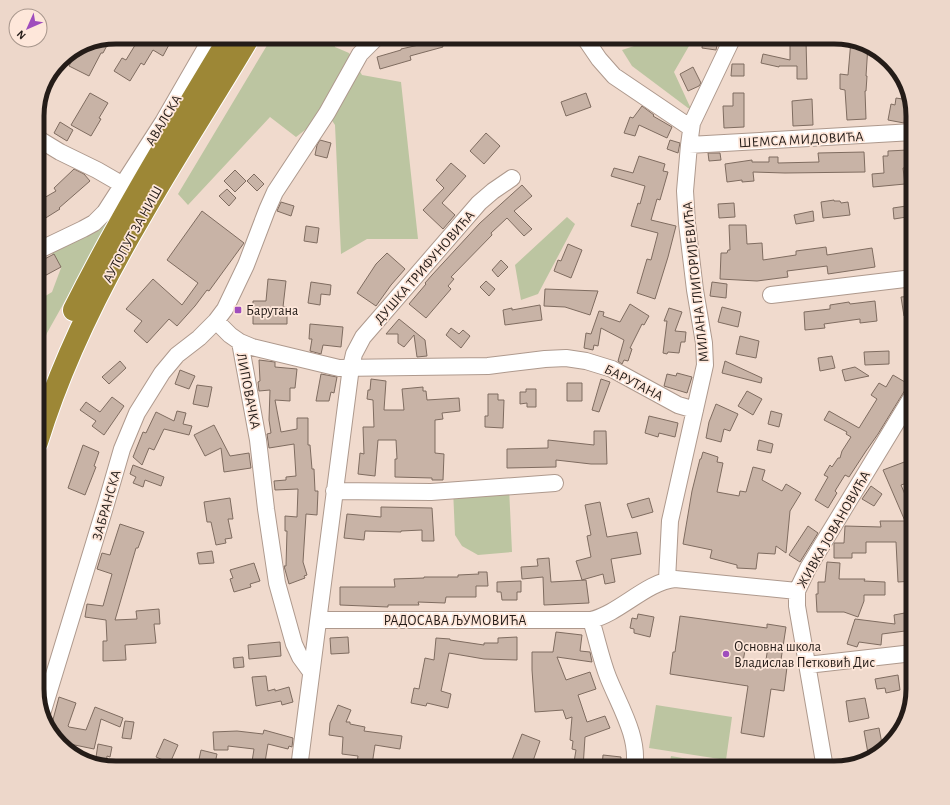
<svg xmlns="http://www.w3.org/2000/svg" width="950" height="805" font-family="'Alegreya Sans',sans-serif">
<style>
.green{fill:#bcc5a1}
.building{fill:#c8b3a6;stroke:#7f6c60;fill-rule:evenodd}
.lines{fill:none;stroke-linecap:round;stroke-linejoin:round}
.minor-casing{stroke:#ae998d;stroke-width:18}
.highway-casing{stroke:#fff;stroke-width:24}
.minor{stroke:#fff;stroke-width:16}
.highway{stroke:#9d8736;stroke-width:22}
.poi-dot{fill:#9f4dbd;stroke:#fee7da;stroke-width:1.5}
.labels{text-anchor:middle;stroke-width:3.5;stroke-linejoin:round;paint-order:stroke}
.street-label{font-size:14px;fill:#241c18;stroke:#fee7da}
.poi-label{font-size:14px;fill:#241c18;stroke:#fee7da;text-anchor:start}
.rim{fill:none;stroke:#241c18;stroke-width:5}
</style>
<rect width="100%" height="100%" fill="#f0dacd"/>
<path class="green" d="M272,37H333L335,47L349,53L362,75L401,82L418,239H367L341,254L335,125L327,113L296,137L270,117L188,205L178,194Z
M641,37H690L689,46L674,72L691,109L688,108L632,66L622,50L634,46Z
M165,118L107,226L47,333L37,359V301L52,292L61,268L47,245L94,223Z
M567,217L575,224L538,294L521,300L515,265Z
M509,487L512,552L478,555L462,546L455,535L453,489Z
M656,705L732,717L726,760L649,748Z
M671,756L722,765L721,768H669Z"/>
<path class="building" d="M140,37H164L171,41L163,56L153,50L144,65L141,63L130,81L114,71L122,58L126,60Z
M703,37H719L716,50L702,48Z
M111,38L103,53H101L89,76L69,66L79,47L86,43Z
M441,40L443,47L410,56L411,60L380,69L377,57L401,50V49Z
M851,40L864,43L868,45L866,76H867L866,91H865L866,119L847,120L845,90L840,89V74L848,75Z
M790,41H806L807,79H797V66H779V67L761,63L763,54L790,60Z
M732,64H744V76H731Z
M693,67L701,83L699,86L688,91L680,74Z
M90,93L108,103L99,118L101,119L91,136L71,125Z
M586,93L591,107L566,116L561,102Z
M733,93H744V127L724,128L723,106H733Z
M896,98L909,100L907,107L911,108L913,119L905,117L904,123L888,120L891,104L895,105Z
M812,99L813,125L793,126L792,101Z
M642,106L654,115L653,116L672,127L667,138L639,125L635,136L624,133L630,117L633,118Z
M60,122L73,130L67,141L54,133Z
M486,133L500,146L484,164L470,151Z
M320,140L331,143L327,158L315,155L317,145Z
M670,140L680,143L678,153L667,149Z
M908,150V155H913V167L903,168L905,184L873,187L872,174L884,173L883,156H888V151Z
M864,152L865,172L785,173L753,172L754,181L742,182V180L727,182L725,164L752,160V162H769V157H778V163L819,162L818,153Z
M708,153H720L721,160L709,161Z
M639,156L665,164L663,171L668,172L660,200L657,199L651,220L676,226L668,257L655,299L637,293L647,259L651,260L658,233L631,226L638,203L640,204L645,186L611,176L614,168L633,173Z
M451,163L466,176L442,203L455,215L443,229L423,210L444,188L436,180Z
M74,169L84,174L90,181L59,208L60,209L44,219L37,207V202L56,191L54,188Z
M235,170L246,181L235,192L224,181Z
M254,174L264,184L257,191L247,181Z
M522,185L532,196L514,211L532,229L524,236L507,218L491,233L492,235L451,277L454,279L448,286L451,289L426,318L409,304L426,284L425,283L432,275L480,223Z
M227,189L236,198L229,206L219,196Z
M834,200V201H840L841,203L848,202L850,215L823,218L821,202Z
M281,202L294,206L291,216L277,211Z
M734,203L735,217L719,218L718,204Z
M913,205V216L894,219L893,208Z
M202,211L244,243L209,291L207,290L195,306L177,326L169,319L147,343L134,331L142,321L126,309L153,279L182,305L198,283L167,260Z
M813,211L814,221L796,224L794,215Z
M729,225H746L747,244L762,243L763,260L796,255V251L826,247L827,255L872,248L875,267L828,274L827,266L787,271L788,277L757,281L720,279L721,253H727L728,250H730Z
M306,226L319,228L317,243L304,241Z
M568,244L582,250L571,278L554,271L558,260L561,261Z
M387,253L405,269L391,285L376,306L357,293L376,264Z
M54,254L61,267L37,280V263Z
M501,260L508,267L498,277L492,270Z
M268,279L286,281L283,307H287V324H253V301H266Z
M486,281L495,289L489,296L480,287Z
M311,282L331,285L330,295L321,294L320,305L308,303Z
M712,282L727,284L726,298L710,296Z
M545,289L598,291L590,315L565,307L544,306Z
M913,296V315L904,316L901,297Z
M875,301L877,321L860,323V319L824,324L825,328L805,330L804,312L830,309V305L849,302L850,304Z
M630,304L649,316L644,325L642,324L630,348L632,349L628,361L624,360L622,364L618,361L624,340L601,328L598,346L594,345L593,350L584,348L586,333L591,334L599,311L604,312L603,316L620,322Z
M540,305L542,320L505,325L503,310L512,308V310Z
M722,307L741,312L738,327L718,322Z
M669,308L682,312L675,331L686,332L685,342H681L679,353L668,352L667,354L663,353L667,321H664Z
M399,319L425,340L427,356L417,357L414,335L404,347L398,343V334H386Z
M310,324L343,327L341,347L323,345L321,354L310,351L312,339H309Z
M451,328L459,334L463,330L470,336L461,348L446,335Z
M740,336L759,341L756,358L736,354Z
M889,351V364L865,365L864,352Z
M832,356L835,368L820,371L818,358Z
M259,360L275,362V367L297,369L295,388H290V401L275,400L281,432L297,429V418H308V445H310L312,469H314L315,491H318L317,515L306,514L303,562L307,575L304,576L305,578L289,584L284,566H286L287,531H285V516L297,517L298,489L275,490L274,481L286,480V477L296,476L294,444L269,448L267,434L271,433L269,420L270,390L259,391L258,382L260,381Z
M120,361L126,368L109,384L102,377Z
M725,361L762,378L761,383L722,373Z
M855,367L869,376L845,381L842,370Z
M180,370L195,376L189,389L175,384Z
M677,373L692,377L687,393L664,386L667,374L676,376Z
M321,374L337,377L334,393L331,392L329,401H316Z
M893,375L910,385L905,390L878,434L866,451L849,477L845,475L835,491L837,493L828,508L815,500L828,477L824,475L830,465L832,467L838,458H840L842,451L851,437L846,434L847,432L824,420L829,411L859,428L877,399L871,395L879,383L886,387Z
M371,379L386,381L384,410H404L402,389L423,387V391H426L427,400L459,398L460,411L442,413L443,419L435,420V453L444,454L443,480H432V478L395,477V459H397L396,440H378L375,476L358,474L360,453L364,454L363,427H374L373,400L367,399L368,390H370Z
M601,379L610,382L599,412L592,410Z
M567,383H582V401H567Z
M197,385L212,387L208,407L193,404Z
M526,389H536V407H527V403L520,404V392H526Z
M747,391L762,399L753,415L738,406Z
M488,394H498V400H504L503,428L485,427V416H488Z
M112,397L124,406L104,435L92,426L96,421L80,410L86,402L100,412Z
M716,404L738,414L730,431L724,429L721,442L706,438L709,422Z
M177,411L186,413L183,424L192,426L189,435L164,429L154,450L149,448L142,465L133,457L143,432L146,433L156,412L174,421Z
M771,411L782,414L779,427L768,424Z
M649,416L678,423L675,437L659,433L658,437L645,433Z
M214,425L230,456L249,453L251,468L224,472L221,448L205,456L194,435Z
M594,431H606L607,464H591L556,460V467L507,468V449L548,448V440L594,445Z
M759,440L773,444L771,453L757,450Z
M83,445L99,452L94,466L96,467L85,495L68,488Z
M703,452L718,457L717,462L723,463L717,492L739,496L740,491L746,492L753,467L765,470L762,480L782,491L786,484L801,493L790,511L786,553L776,546L775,554L758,553L756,569L737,568V565L710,558L712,550L683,544L692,491L700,459H701Z
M907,461L913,477V481L901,485L913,513V539L909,531L913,540V581L898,582L896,542H866V553H852V558H834V543H844L845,526L881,527L880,521H905L883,470Z
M133,465L164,477L161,486L145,480L143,487L133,483L136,477L130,474Z
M871,486L882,494L874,506L862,499Z
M230,498L233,519H228L232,538L225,539L226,543L216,545L211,522H207L204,502Z
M649,498L653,512L632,518L627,504Z
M600,502L607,537L637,532L641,554L611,559L615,582L605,584L603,574L582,580L576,561L591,557L587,536L591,535L585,505Z
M381,507L432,508L434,541H422V530L401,531V532L365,531L364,540L344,538L347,514L381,517Z
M120,524L144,532L138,548H136L115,620L137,619L136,611L159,609L160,624H154L156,643L125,645L126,660L103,661V641H107L106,620L85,617L87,604L103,606L112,574L97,569L102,553L110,555Z
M808,526L818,533L800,562L789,555Z
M212,551L214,563L199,564L197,553Z
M549,558L551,582L586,580L589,603L544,605L543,577L522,579L521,567L538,566L537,559Z
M827,562L840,563L839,579H865L864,581L885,582V595H864V601L858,617L844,612H817L816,594H818V582H825Z
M254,563L260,581L250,584L251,587L234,592L230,579L233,578L230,570Z
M478,572H487L488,586H476V597H446L445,603L418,602L419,605H388V607L340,605V587H395L394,579L424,578V577H458V575L479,574Z
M521,581V592H517V600H502L501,592H497V582Z
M910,612L913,630L882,634L881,645L859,642L857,647L847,644L855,619L895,624L894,615Z
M638,614L654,617L650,637L634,633V629L630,628L632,618L637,619Z
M680,616L767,628V624L786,627L780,666L787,667L784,691L771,689L764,737L741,733L748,686L670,674L673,652H675ZM746,644L768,647L765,666L743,662Z
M556,632L582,635L580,651L590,652L592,662L557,657L566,680L590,672L596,689L578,695L587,722L605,716L610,728L585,737L583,768H573L576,750L572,749L573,741L570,740L572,717L566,719L563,710L535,712L532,670V652H553Z
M348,637L349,653L331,654L330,638Z
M517,637V660L484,659L449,653L441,691L451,694L448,708L427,703L426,706L411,703L414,688L419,689L425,658L434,660L436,638L450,639V640L484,645V643H498V638Z
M280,642L281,656L249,659L248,645Z
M243,657L244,667L234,668L233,658Z
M898,675L900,690L886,693L885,688L877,689L875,679Z
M266,676L268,691L275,689V691L289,687L293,702L282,705L281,701L256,706L252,677Z
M59,697L76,703L68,726L69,727L86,730L95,707L123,718L120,727L101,719L94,749L65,743L64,748L50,731Z
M865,698L869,718L849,722L846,701Z
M338,705L351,710L346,722H350V724L365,727L364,731L402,736L400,749L375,745L372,765L357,763L358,756L342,754L343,737L329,735L330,723Z
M125,721L134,722L131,739L122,738Z
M879,728L883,749L869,759L864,731Z
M264,730L293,738L292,747L289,746L288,749L268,744L264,768H251L254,749L228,746V750H214L213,732L237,731L263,734Z
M522,734L540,741L533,761L546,768H509Z
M164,739L178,745L170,763L156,757Z
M98,744L112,747L110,757L107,756L106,766L95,764Z
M201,750L217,754L214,768L198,764Z
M603,755L621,757L620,768L602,767Z"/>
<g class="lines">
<g class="minor-casing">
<path id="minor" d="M584,37L599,59L614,76L691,128
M37,138L60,152L97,170L123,185
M689,145L913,132
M37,251L83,229L94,223L105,212L163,122L212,37
M771,295L913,278
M216,321L230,335L240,342L258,440L266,509L277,583L294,644L300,657L311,672
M240,342L252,347L339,368L488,366L545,359L566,358L586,361L612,369L678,405L695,410
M334,491L431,492L555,483
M667,580L670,521L705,365L704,343L695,290L687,223L685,191L689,145L692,123L733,37
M319,620H591C620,613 646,582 675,579L797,591
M591,620C597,639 601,659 608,677C619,705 640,738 634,768
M807,665L913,653
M42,714L106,504L122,449L137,413L162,373L177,355L199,338L216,321L225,309L246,265L267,210L275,192L327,113L360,54L377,37
M299,768L351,367L354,354L363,337L479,203L493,191L512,178
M825,768L797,606V591L808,568L913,395"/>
</g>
<g class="highway-casing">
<path id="highway" d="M74,310C121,216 176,127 230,37
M37,442C61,364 98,289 139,219C174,157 213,98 249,37"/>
</g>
<use href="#minor" class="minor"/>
<use href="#highway" class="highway"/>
</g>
<g class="poi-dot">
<rect x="234" y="306" width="8" height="8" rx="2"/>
<circle cx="726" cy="654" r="4"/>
</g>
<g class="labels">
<g class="street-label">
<text transform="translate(163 120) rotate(-59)" y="5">АВАЛСКА</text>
<text transform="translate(801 139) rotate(-3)" y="5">ШЕМСА МИДОВИЋА</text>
<text transform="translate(132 234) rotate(-61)" y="5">АУТОПУТ ЗА НИШ</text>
<text transform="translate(424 267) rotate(-49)" y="5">ДУШКА ТРИФУНОВИЋА</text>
<text transform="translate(695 282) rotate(-96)" y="5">МИЛАНА ГЛИГОРИЈЕВИЋА</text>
<text transform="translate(634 382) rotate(27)" y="5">БАРУТАНА</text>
<text transform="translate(249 391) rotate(79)" y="5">ЛИПОВАЧКА</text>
<text transform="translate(106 505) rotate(-74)" y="5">ЗАБРАНСКА</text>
<text transform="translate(833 529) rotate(-60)" y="5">ЖИВКА ЈОВАНОВИЋА</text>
<text x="455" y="625">РАДОСАВА ЉУМОВИЋА</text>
</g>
<g class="poi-label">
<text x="246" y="315">Барутана</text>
<text x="734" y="651">Основна школа<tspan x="734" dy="16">Владислав Петковић Дис</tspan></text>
</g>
</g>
<path d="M0 0H950V805H0ZM116 44H834A72 72 0 0 1 906 116V689A72 72 0 0 1 834 761H116A72 72 0 0 1 44 689V116A72 72 0 0 1 116 44Z" fill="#edd7ca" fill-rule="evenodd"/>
<path class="rim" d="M116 44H834A72 72 0 0 1 906 116V689A72 72 0 0 1 834 761H116A72 72 0 0 1 44 689V116A72 72 0 0 1 116 44Z"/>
<g transform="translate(28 28) rotate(225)"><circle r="19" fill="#fee7da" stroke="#a7968c"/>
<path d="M0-3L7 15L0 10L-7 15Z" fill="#9f4dbd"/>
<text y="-6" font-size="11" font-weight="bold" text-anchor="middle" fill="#241c18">N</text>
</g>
</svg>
